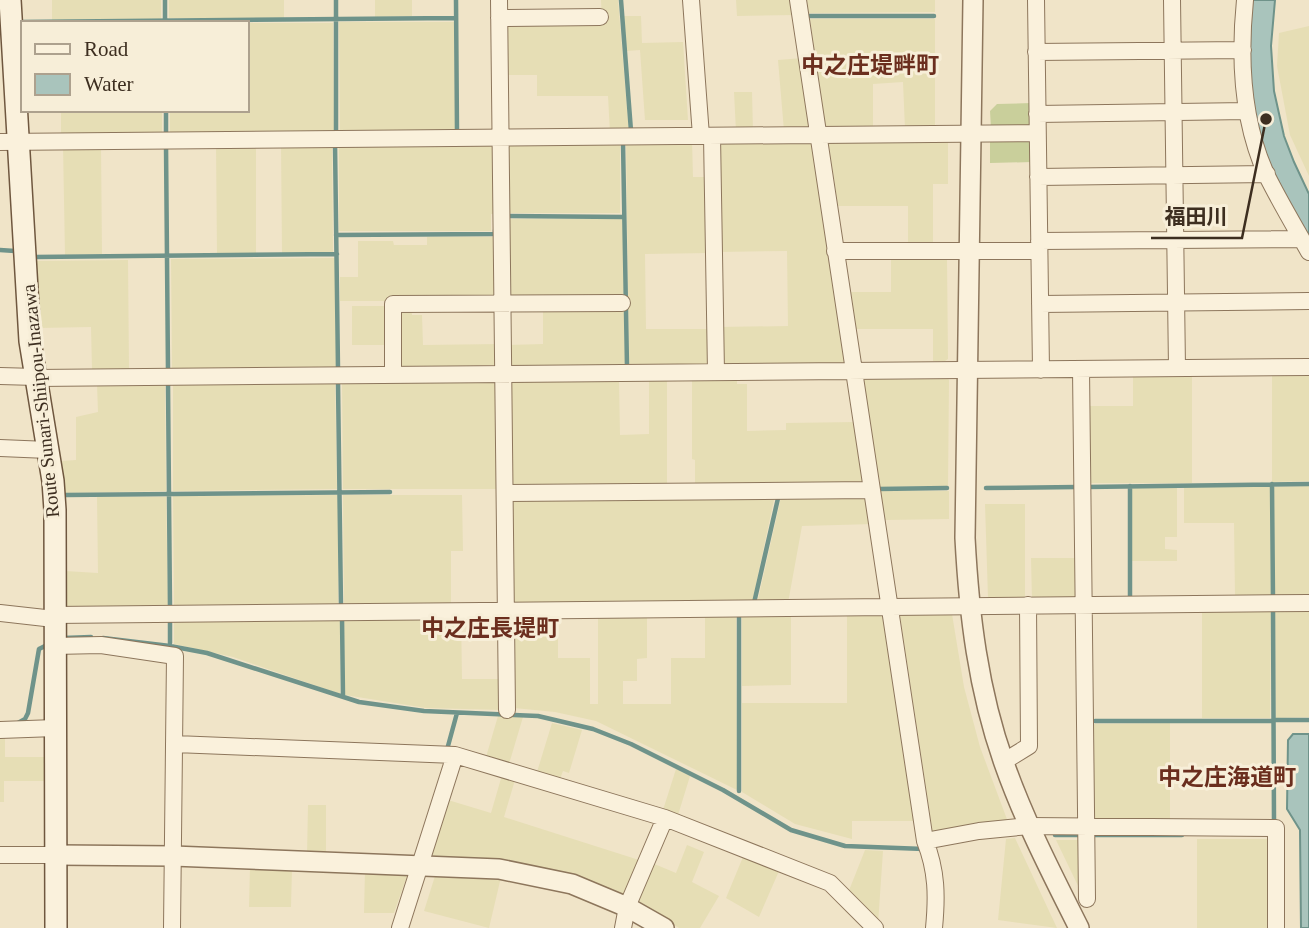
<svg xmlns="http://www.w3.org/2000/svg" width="1309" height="928" font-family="'Times New Roman','Noto Sans JP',serif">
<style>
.farmland{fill:#e6deb5}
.green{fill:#c9cf9b}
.water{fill:#a9c4bc;stroke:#6f938a;stroke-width:2}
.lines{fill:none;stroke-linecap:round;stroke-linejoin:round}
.stream{stroke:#6f938a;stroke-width:4.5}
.minor-casing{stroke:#8d765c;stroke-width:18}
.tertiary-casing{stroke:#8d765c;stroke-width:22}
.secondary-casing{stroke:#6f573f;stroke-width:24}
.minor{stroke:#faf1dc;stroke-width:16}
.tertiary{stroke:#faf1dc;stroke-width:19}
.secondary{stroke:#faf1dc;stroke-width:21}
.labels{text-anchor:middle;stroke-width:6;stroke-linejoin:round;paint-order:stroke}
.street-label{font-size:19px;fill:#3d2e20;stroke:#f7eed8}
.quarter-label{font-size:23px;font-weight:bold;fill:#6b2e1e;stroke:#f7eed8}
.leader{fill:none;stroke:#3d2e20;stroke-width:2.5}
.callout-dot{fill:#3d2e20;stroke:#f7eed8;stroke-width:2.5}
.callout-label{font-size:21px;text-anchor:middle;font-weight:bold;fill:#3d2e20;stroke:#f7eed8;stroke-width:6;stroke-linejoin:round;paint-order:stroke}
</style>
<rect width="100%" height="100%" fill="#f0e4c8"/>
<path class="farmland" d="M52,0H161V19L52,20Z
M169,0H284V18H169Z
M375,0H412V16L375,17Z
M601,0H618L629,133H610L608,96H537V75H504L503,22H602Z
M736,0H793L795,15L737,16Z
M807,0H935V12L809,13Z
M624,16H641L642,43L683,42L688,120H645L640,50L626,51Z
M810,19H935V129H905L903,82L873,84V130L826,131Z
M339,22H454L455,131L340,132Z
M247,23H333L334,132L170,133V110H247Z
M1309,26V176L1290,135L1277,66L1279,33Z
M803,58L814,131H784L778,60Z
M734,92H752L753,132H736Z
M61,110H162V133L61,134Z
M948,137V184H933V248H908V206H838L828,138Z
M716,139H815L847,361L845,363L720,364L719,327L788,326L787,251L718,252Z
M620,140V213H506L505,142Z
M626,140H692L693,177H709L710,253L645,254L646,329H712V364L629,365Z
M332,143L333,252L282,253L281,144Z
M339,143H497V214H491V231H339Z
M216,144H256V253L217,254Z
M63,145H101L102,254L65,255Z
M506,219H623L624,299L506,300Z
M427,237H498V301H340V277H358V241H393L394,245H427Z
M891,254L947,259L948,359L945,361H933V329H856L851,292H891Z
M335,258L336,367L172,369L171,259Z
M128,260L129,369H92L91,327L39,328L36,261Z
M352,306H389V345H352Z
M624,306L625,365L508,366L507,345L543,344V307Z
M396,308H411L412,315H422L423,345L499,344V365L397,367Z
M1272,372H1309V481L1272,482Z
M1133,373H1192V483H1086V406H1133Z
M863,376H946L949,380L948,486L880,487Z
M667,378V485L512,486L511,380L619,379L620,435L649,434V379Z
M692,378H737V384H747V431L786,430V423L856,422L865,483L695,487V460L692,459Z
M499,380L500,489H343L342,382Z
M173,382H335L337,489L173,491Z
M165,383L166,491L63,493L62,461L76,460V417L98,412L97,384Z
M1270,486L1271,597H1235L1234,523H1184V487Z
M1309,486V595H1275L1274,487Z
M1131,487H1177V537H1165V549L1177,550V561H1131Z
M880,491H949V519L885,520Z
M865,492L874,524L802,526L788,603L757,604L782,493Z
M338,495V605H174L173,496Z
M343,495H462L463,551H451V607L344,605Z
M775,495L752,603L514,606L513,496Z
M97,497H166L168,606L66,607L65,571L98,573Z
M985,504H1025V602L988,598Z
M1031,558H1079V601H1032Z
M1202,607H1271L1270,718H1202Z
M1275,607H1309V717L1276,718Z
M899,609L952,614L964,687L980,747L1008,822L933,836Z
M742,611H791V685L742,686Z
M847,611H885L916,821H852V839L795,824L742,792V703H847Z
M705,612H736L737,790L596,721L555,712L514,708V614H558V658H590V704H598V613H647V658L637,659V681H623V704H671V658H705Z
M461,614L462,679H502L503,710L426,708L345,695L344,615Z
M340,616V694L233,657L174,644V617Z
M498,716L523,717L509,764L486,757Z
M552,723L582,730L569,773L563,771L560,779L537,772Z
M1170,723V824H1091L1088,724Z
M0,736H5V757H44V781H4V802H0Z
M676,769L690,776L678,815L663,810Z
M502,775L515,780L504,817L639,860L626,893L619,895L437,860L431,853L448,800L491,813Z
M308,805H326V855H307Z
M1015,838L1057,928L998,920L1006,839Z
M1197,839H1271L1273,928H1197Z
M1056,840H1081L1082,894Z
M687,845L704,852L692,882L719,896L700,928H679L639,904L637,898L652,863L676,873Z
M865,850L883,851L878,924L848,893Z
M743,857L779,871L759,917L726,898Z
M250,867L292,869L291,907H249Z
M365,871L404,873L407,876L394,913H364Z
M435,876L501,877L489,928L424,911Z"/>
<path class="green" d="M1032,103V125L1029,128L991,129L990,111L997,104Z
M990,137L1032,140V162L990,163Z"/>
<path class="water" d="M1251,0H1275L1271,46L1274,91L1284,136L1294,162L1309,194V241C1291,205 1266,168 1257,129C1247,86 1249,43 1251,0Z
M1293,734H1309V928H1301L1300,830L1287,809L1288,740Z"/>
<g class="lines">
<path class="stream" d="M165,0V23
M336,0V133
M621,0L631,131
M807,16H934
M20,22L456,18
M166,110V135
M454,132H457L456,0
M623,142L627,367
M335,144L338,369
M166,145L168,371
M507,216L624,217
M336,235L495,234V230
M0,250L15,251
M35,257L337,254
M168,383L170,609
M338,383L341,607
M1272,484L1273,599
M1130,486V599
M1087,487L1309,484
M986,488L1077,487
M878,489L947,488
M65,495L390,492
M754,603L779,494
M1273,608L1274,822
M342,617L343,697
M64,638L91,637
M103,638L170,646L207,653L359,702L424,711L538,716L593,729L631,744L723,790L791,830L845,846L924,849
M170,643V619
M1273,720H1309
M1095,721H1273
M18,723L25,719L28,713L39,649L45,646
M448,746L457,713
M739,791V613
M1055,835H1081
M1092,835H1182"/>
<g class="minor-casing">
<path id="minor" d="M499,0L507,710
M691,0L701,136
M798,0L925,841C937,871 937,897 934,928
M1036,0L1041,370
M1172,0L1177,368
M1245,0C1239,59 1242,122 1267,176C1280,202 1295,227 1309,252
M499,18L600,17
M1036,52L1243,50
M1037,114L1247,111
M712,136L716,372
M0,142L1037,133
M1038,177L1267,174
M1039,241L1301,239
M835,251H1039
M1040,304L1309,301
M1081,369L1087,899
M393,375V304L622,303
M0,376L36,377
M36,378L1309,367
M0,448L48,450
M505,493L872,490
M0,613L54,619
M54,615L1309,603
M54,646L101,645L175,656L172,928
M0,730L55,728
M175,744L455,755L665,818L830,883L875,928
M1003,762L1029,746L1028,605
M925,841L979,831L1029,826L1276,828V928
M0,855H57
M400,928L455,755
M623,928L627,907L665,818"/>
</g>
<g class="tertiary-casing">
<path id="tertiary" d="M973,0L965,538C969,614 978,690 1004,763C1024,820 1052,874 1079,928
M57,855L173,856L499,869L572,884L627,907L664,928"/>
</g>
<g class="secondary-casing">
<path id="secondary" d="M10,0L30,341L53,481L55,510L56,928"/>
</g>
<use href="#minor" class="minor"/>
<use href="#tertiary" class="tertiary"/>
<use href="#secondary" class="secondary"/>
</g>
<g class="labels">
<g class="street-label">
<text transform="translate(40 401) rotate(-96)" y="7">Route Sunari-Shiipou-Inazawa</text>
</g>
<g class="quarter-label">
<text x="870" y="73">中之庄堤畔町</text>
<text x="490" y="636">中之庄長堤町</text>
<text x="1227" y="785">中之庄海道町</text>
</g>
</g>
<path class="leader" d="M1266 119L1242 238H1151"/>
<circle class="callout-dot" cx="1266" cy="119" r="7"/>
<g class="callout-label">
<text x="1196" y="224">福田川</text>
</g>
<rect x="21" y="21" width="228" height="91" fill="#f7eed8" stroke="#ada18e" stroke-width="2"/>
<rect x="35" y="44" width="35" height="10" fill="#faf1dc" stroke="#ada18e" stroke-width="2"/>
<text x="84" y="56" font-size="21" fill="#3d2e20">Road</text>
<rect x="35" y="74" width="35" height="21" fill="#a9c4bc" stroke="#ada18e" stroke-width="2"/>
<text x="84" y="91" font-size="21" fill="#3d2e20">Water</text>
</svg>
